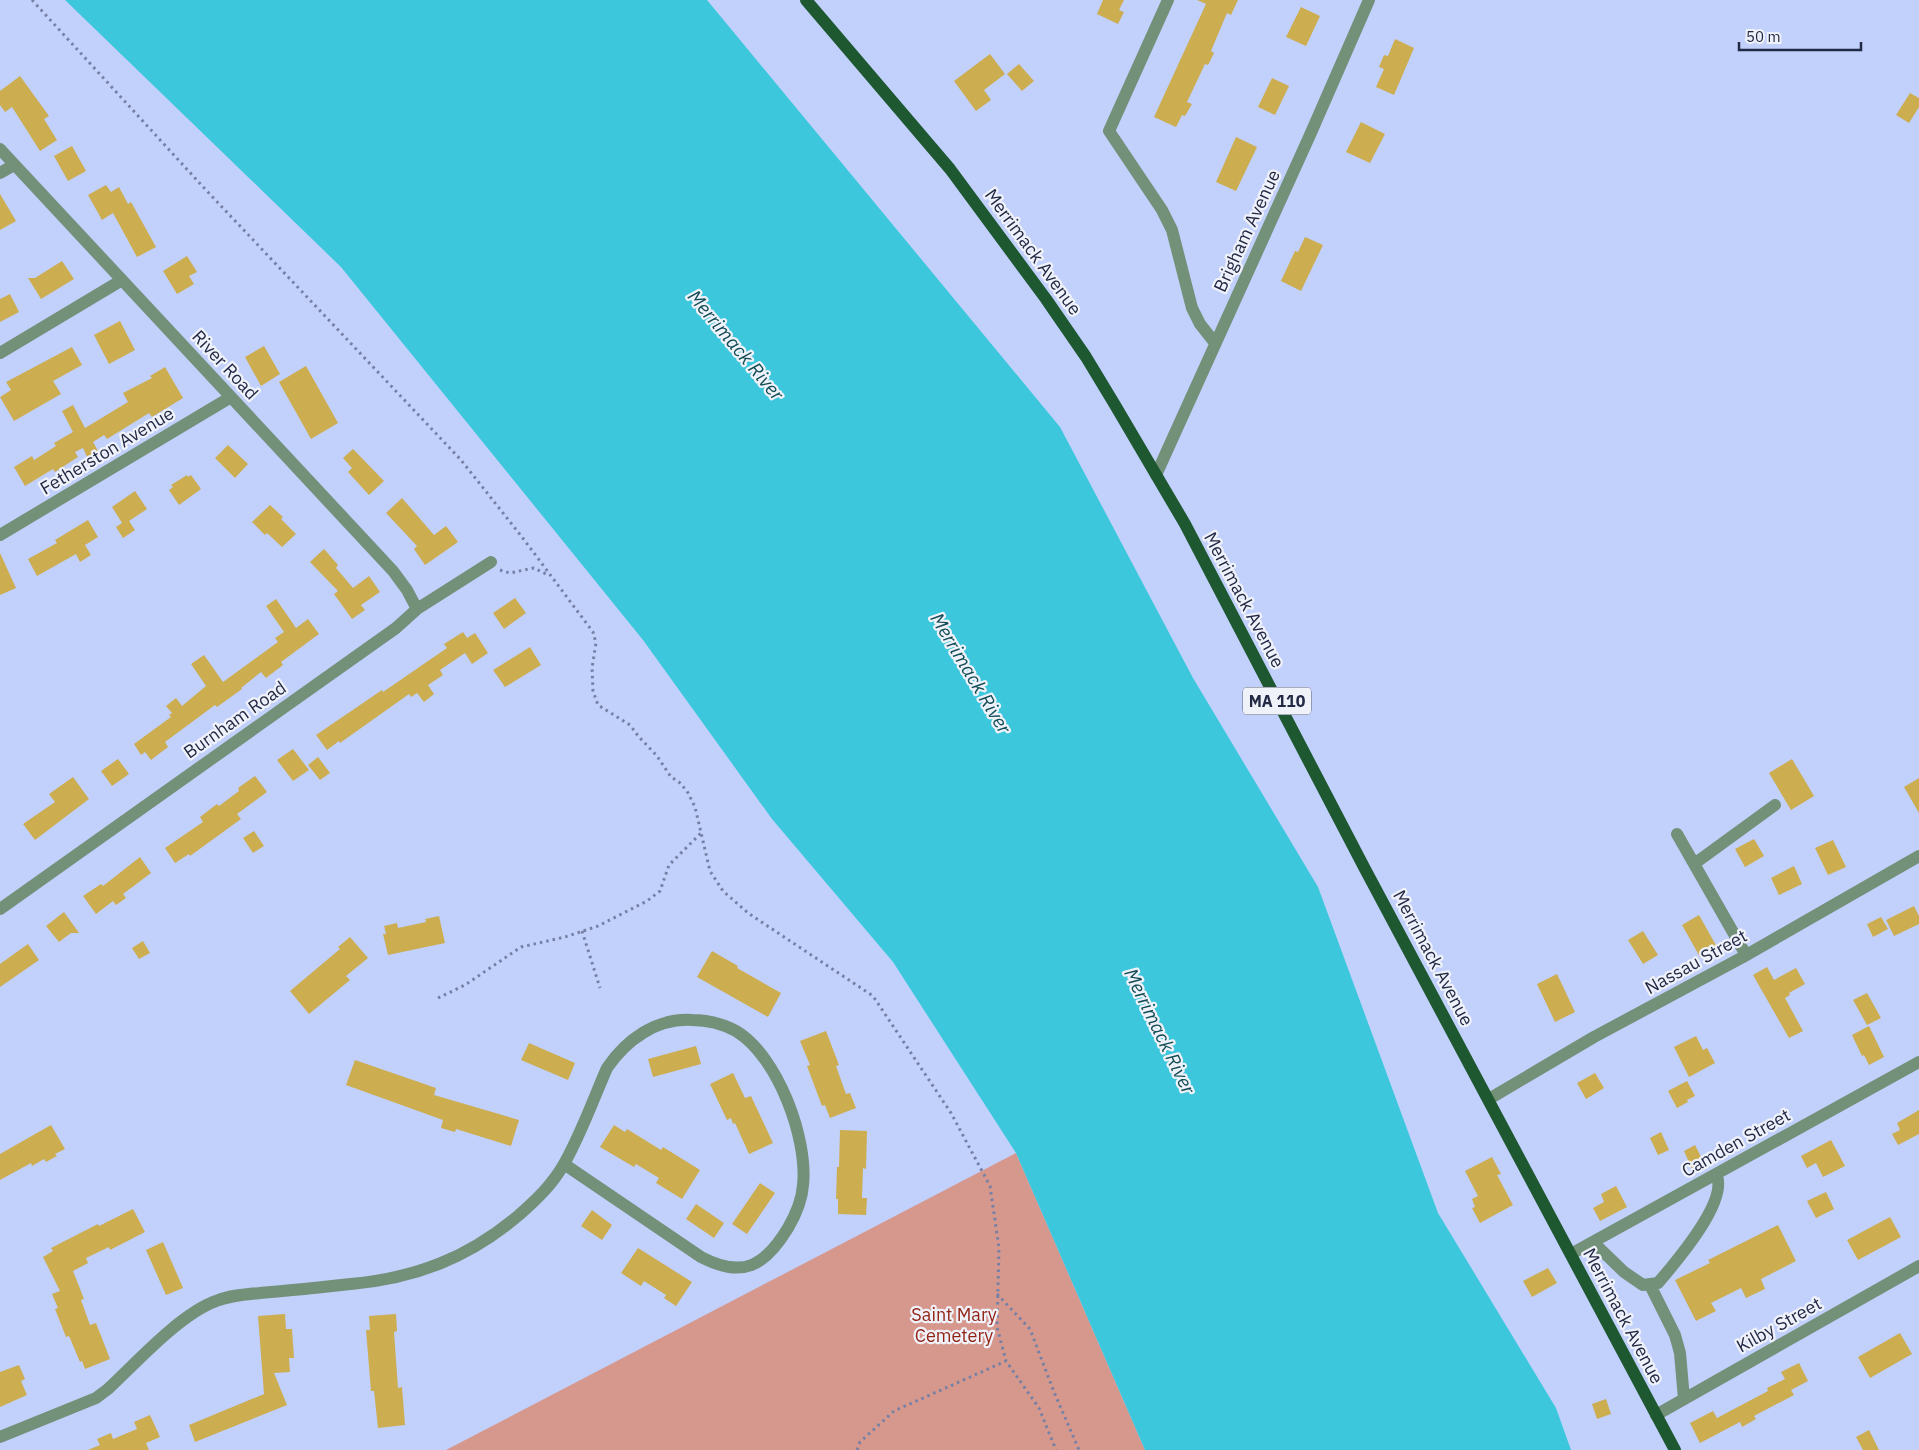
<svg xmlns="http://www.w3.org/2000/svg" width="1919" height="1450" font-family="'IBM Plex Sans',sans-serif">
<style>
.green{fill:#d6988d}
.water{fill:#3dc7dd}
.building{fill:#ccad50}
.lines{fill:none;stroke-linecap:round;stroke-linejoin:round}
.path{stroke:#7680a5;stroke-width:3;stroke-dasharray:2.5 4;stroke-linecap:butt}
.minor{stroke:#739079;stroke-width:12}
.major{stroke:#1e5830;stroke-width:12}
.labels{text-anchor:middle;stroke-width:4.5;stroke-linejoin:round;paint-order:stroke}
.shield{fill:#f0f2fa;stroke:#60657b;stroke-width:1}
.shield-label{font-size:16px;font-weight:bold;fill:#222945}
.street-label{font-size:18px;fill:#222945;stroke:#f0f2fa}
.park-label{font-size:18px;fill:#922416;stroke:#f0f2fa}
.water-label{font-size:19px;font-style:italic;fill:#124c55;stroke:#f0f2fa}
</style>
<rect width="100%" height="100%" fill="#c2d0fc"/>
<path class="green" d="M1016,1153L1145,1450H446Z"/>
<path class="water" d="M65,0H707L1060,427L1193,678L1318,887L1438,1213L1556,1408L1571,1450H1145L1016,1153L893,962L772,819L643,640L341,267Z"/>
<path class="building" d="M1103,0H1124L1119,10L1124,12L1118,24L1097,14Z
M1197,0H1238L1231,15L1227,13L1211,51L1214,53L1208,65L1205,64L1187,102L1192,104L1185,116L1182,115L1176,127L1154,117L1206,4Z
M1301,7L1320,16L1306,46L1286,37Z
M1395,39L1414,48L1394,95L1376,87L1384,69L1379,67L1384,55L1388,56Z
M990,54L1005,74L984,90L991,100L976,111L954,81Z
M1019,64L1034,81L1022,91L1007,74Z
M20,76L49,116L44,119L57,140L40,151L12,107L5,112L0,105V91Z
M1272,78L1289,86L1275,115L1258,107Z
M1910,93L1919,98V107L1909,123L1896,115Z
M1361,122L1385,134L1370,163L1346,152Z
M1236,137L1257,147L1236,191L1216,182Z
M72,146L86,171L68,181L54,156Z
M106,185L111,192L119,187L128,204L131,202L156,247L137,257L113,213L102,220L88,195Z
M0,194L16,221L0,230Z
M1305,237L1323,245L1301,291L1281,281L1295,251L1298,252Z
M187,256L197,272L189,276L194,284L177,294L163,271Z
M62,261L74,279L41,299L28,278H35Z
M10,294L19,312L0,322V299Z
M120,321L135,350L109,364L94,335Z
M264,346L280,374L261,386L245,357Z
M72,347L82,365L53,381L61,394L14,421L0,397L11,390L6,382Z
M306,366L338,423L311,439L279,382Z
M165,367L183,398L152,417L149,413L107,439L104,435L93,442L98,451L87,457L83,448L75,452L78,457L55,472L53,469L25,486L14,467L32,456L34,460L56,446L54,443L73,432L62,411L73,405L85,428L128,402L123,393L152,378L150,376Z
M228,445L248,464L235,478L215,458Z
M353,449L384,481L369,495L348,472L352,468L343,458Z
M187,475L188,477L191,475L201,489L179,505L169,490L173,487L171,485Z
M135,491L147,509L129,521L135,530L123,538L116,527L122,523L112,507Z
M402,498L434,535L446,526L458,542L425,565L414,549L417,546L386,513Z
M270,505L283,517L281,519L296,534L282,547L267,533L265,535L252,522Z
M88,520L98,537L85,545L91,555L80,562L76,554L37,576L28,559L57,543L55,540Z
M324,549L338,565L336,568L353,588L369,576L380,592L361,605L365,610L352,619L334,594L338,591L310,562Z
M0,553L16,588L0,595Z
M515,598L526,613L504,629L493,613Z
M276,599L296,628L308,619L319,634L281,662L283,665L266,678L261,672L241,688L242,689L217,707L215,705L165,742L168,747L151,760L145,752L141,755L134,744L171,717L169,715L172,713L166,706L176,698L182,706L206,686L191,664L204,655L223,682L278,642L275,638L284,632L266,606Z
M463,632L467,638L475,633L488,653L472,664L465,653L440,670L443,675L428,685L434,694L424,702L417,693L411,697L409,694L340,743L339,741L327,750L316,735L382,690L383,692L447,648L444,644Z
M530,647L541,665L505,687L493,670Z
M293,749L309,770L293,781L277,760Z
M318,757L330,773L320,780L308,765Z
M118,759L129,774L112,786L101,771Z
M1792,759L1814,796L1791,810L1769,773Z
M255,776L267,792L237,814L241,819L190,856L189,854L175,863L165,848L203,822L200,817L217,804L219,806L239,791L238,788Z
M73,777L89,799L35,840L23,824L55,802L49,794Z
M1919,778V813L1904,787Z
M254,831L264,846L253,853L243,838Z
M1754,839L1764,856L1745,867L1735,849Z
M1833,840L1846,867L1828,875L1815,848Z
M140,857L151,873L123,894L126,898L116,905L113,901L96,914L83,896L101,884L103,886Z
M1794,866L1802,884L1779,895L1771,878Z
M1914,906L1919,916V924L1894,936L1886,920Z
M64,912L79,933H71L59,942L46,926Z
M1699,915L1717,947L1700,957L1682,925Z
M439,916L445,943L388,955L383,934H386L384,926L397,923L398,928L426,922L425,919Z
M1881,917L1888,929L1873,937L1867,924Z
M1643,931L1658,955L1643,964L1628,940Z
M350,937L368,958L346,976L350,980L309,1014L290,991L340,949L338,947Z
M143,941L150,953L139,959L132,948Z
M28,944L39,960L0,987V964Z
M712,951L738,966L737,968L781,993L768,1017L697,977Z
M1767,967L1774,980L1796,968L1805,984L1789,993L1790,995L1785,998L1803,1031L1789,1038L1753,975Z
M1557,974L1575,1012L1555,1022L1537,984Z
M1867,993L1881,1018L1867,1025L1853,1000Z
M1869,1026L1884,1057L1869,1065L1864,1055L1862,1056L1852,1035Z
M826,1031L839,1065L836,1066L846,1094L850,1093L856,1108L830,1118L825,1105L822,1106L807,1066L810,1065L800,1041Z
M1696,1036L1703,1050L1707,1048L1715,1063L1689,1077L1674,1047Z
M529,1043L575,1063L568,1080L521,1060Z
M696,1046L701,1064L653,1077L648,1059Z
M355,1060L436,1088L434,1095L519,1120L511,1146L456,1129L455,1132L441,1128L443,1120L346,1085Z
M733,1073L745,1098L751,1096L773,1143L749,1154L735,1123L733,1124L731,1118L727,1120L710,1084Z
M1595,1073L1604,1088L1586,1099L1577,1083Z
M1687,1081L1695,1096L1687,1100L1688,1102L1677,1108L1668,1091Z
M1919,1110V1134L1898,1145L1892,1134L1900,1130L1897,1123Z
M51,1125L65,1149L55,1154L57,1156L46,1162L44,1159L32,1166L31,1163L0,1180V1154Z
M614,1125L625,1132L627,1129L661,1150L663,1147L700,1170L682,1199L656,1183L659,1178L636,1164L634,1167L600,1147Z
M840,1130L867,1131L866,1169L863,1168L862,1198H867L866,1215L838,1214V1199H836L837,1167H839Z
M1661,1132L1669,1150L1658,1155L1650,1138Z
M1831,1140L1845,1166L1823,1177L1816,1163L1807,1168L1801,1156Z
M1695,1145L1704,1163L1692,1169L1684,1151Z
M1492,1157L1501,1174L1497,1175L1513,1205L1480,1223L1472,1208L1475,1207L1472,1199L1478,1196L1465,1171Z
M760,1183L775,1193L747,1234L732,1224Z
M1616,1186L1627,1207L1600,1221L1593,1208L1604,1202L1601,1194Z
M1826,1192L1834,1209L1816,1218L1807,1201Z
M696,1204L724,1223L714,1238L686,1219Z
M133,1209L145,1232L110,1250L109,1247L86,1258L88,1263L73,1271L84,1299L81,1300L90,1325L96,1323L110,1359L85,1369L82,1361L80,1362L69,1336L66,1337L55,1309L58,1308L52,1294L60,1291L43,1257L53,1251L51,1248L98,1224L99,1226Z
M592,1210L612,1225L602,1240L581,1226Z
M1890,1217L1901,1237L1858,1260L1847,1240Z
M1778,1225L1796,1261L1761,1279L1765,1289L1746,1298L1741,1288L1711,1303L1716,1311L1696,1321L1675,1280L1710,1263L1708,1260Z
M163,1242L183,1288L166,1295L146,1250Z
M638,1248L692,1282L676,1306L664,1298L666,1295L644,1281L641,1286L621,1273Z
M1548,1268L1557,1283L1532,1297L1523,1281Z
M285,1314L286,1329H292L294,1358H289L290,1372L274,1373L287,1405L195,1442L189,1425L264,1394L258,1316Z
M396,1314L397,1331L394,1332L398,1388L402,1387L405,1425L378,1428L374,1391H371L366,1330H370L369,1316Z
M1900,1333L1912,1354L1870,1378L1858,1357Z
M1799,1363L1808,1381L1791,1390L1794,1395L1754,1416L1756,1419L1742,1427L1740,1422L1700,1443L1690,1423L1713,1411L1717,1418L1768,1391L1767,1388L1785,1379L1781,1372Z
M19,1365L25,1379L21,1381L27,1395L0,1407V1372Z
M1606,1399L1611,1414L1597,1419L1592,1404Z
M150,1415L160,1437L146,1443L149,1450H88L100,1445L97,1439L111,1433L113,1439L137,1429L134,1422Z
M1869,1430L1879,1450H1863L1856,1437Z"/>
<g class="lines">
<path class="path" d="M32,0L205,189L461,460L522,537L593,632L596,643L592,668L593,691L598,705L630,725L639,737L657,756L671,777L679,782L687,791L695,807L710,871L723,891L748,913L873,996L951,1113L990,1186L999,1248L997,1327L1006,1361L1039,1408L1056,1450
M500,570L510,573L534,568L548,575
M582,931L600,988
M438,998L465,985L521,947L565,937L598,926L647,901L660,891L669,865L701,833
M997,1294L1030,1329L1054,1392L1079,1450
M857,1450L860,1442L894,1411L1006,1361"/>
<path class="minor" d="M1168,0L1109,131L1162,210L1172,230L1192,308L1200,324L1215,343
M0,149L393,571L407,590L417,609
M0,173L14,165
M0,353L122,280
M1156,475L1310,135L1369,0
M0,535L231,397
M1677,834L1746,955
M1694,864L1775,805
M0,909L396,628L417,609L491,562
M1489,1099L1594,1037L1743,957L1919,856
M1593,1242L1624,1272L1643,1285L1658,1283C1675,1263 1730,1200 1716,1174
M1571,1254L1919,1062
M1650,1285L1675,1335L1680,1353L1684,1399
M1656,1415L1919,1266
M0,1437L96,1398L108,1389C137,1362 180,1314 216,1301C233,1294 253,1294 271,1292C298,1290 324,1287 351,1284C416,1278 468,1258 519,1215C536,1200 552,1185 564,1164C581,1134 593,1100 607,1068C626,1040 656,1018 692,1020C707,1020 723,1024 736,1031C778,1056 808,1139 803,1185C802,1200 795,1216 788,1228C765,1266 743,1279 701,1257L564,1164"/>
<path class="major" d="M806,0L950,169L1046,299L1086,357L1115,405L1185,524L1365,869L1675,1450"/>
</g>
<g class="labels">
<rect class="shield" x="1243" y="687.5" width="68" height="27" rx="4"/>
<g class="shield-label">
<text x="1277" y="707">MA 110</text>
</g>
<g class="street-label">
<text transform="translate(1247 231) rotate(-65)" y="6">Brigham Avenue</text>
<text transform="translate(1033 252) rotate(54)" y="6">Merrimack Avenue</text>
<text transform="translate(225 365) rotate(47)" y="6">River Road</text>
<text transform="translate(107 451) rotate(-31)" y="6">Fetherston Avenue</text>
<text transform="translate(1244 600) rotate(62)" y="6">Merrimack Avenue</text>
<text transform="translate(235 720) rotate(-35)" y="6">Burnham Road</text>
<text transform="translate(1433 958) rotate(62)" y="6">Merrimack Avenue</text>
<text transform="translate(1696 962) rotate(-29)" y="6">Nassau Street</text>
<text transform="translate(1736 1143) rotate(-29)" y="6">Camden Street</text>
<text transform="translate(1623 1316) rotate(62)" y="6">Merrimack Avenue</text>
<text transform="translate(1779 1325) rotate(-29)" y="6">Kilby Street</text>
</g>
<g class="park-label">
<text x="954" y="1321">Saint Mary<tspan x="954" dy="21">Cemetery</tspan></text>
</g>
<g class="water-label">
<text transform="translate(736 345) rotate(50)" y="7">Merrimack River</text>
<text transform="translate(971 673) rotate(59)" y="7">Merrimack River</text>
<text transform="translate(1160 1031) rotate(64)" y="7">Merrimack River</text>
</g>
</g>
<path d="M1739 42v8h122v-8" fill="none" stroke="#222945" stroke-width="2.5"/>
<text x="1746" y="42" font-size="15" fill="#222945" stroke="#f0f2fa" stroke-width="4" paint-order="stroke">50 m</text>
</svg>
